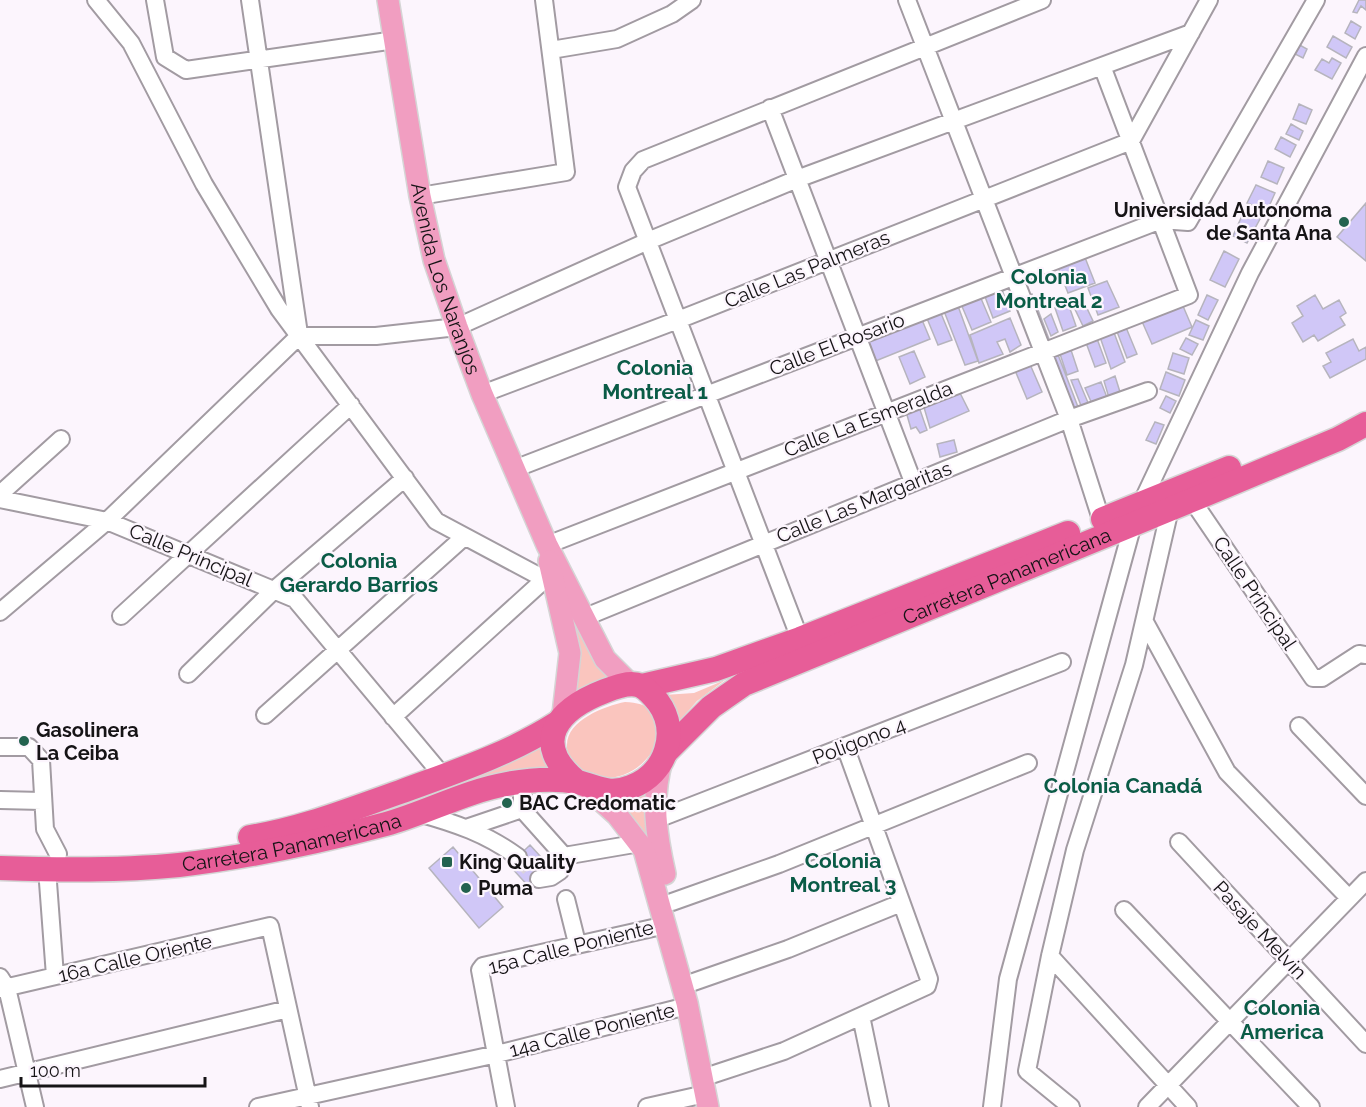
<svg xmlns="http://www.w3.org/2000/svg" width="1366" height="1107" font-family="Raleway,sans-serif">
<style>
.green{fill:#fac5be}
.building{fill:#d0c7f7;stroke:#b6b4bd;stroke-width:1.5}
.lines{fill:none;stroke-linecap:round;stroke-linejoin:round}
.minor-tunnel{stroke:#dad3da;stroke-width:16;stroke-dasharray:16 8;stroke-linecap:butt}
.minor-casing{stroke:#a29ba2;stroke-width:20}
.major-casing{stroke:#d5d5d5;stroke-width:24}
.highway-casing{stroke:#d5d5d5;stroke-width:27}
.minor{stroke:#fff;stroke-width:16}
.major{stroke:#f19ec1;stroke-width:21}
.highway{stroke:#e75d98;stroke-width:24}
.poi-dot{fill:#23624f;stroke:#fcf5fd;stroke-width:2}
.labels{text-anchor:middle;stroke-width:4.5;stroke-linejoin:round;paint-order:stroke}
.poi-label{font-size:20px;font-weight:bold;fill:#161416;stroke:#fcf5fd;text-anchor:start}
.street-label{font-size:20px;fill:#161416;stroke:#fcf5fd}
.neighbourhood-label{font-size:21px;font-weight:bold;fill:#0a5b46;stroke:#fcf5fd}
</style>
<rect width="100%" height="100%" fill="#fcf5fd"/>
<path class="green" d="M568,604L613,679L577,692L580,659Z
M725,680L697,701L676,725L664,695L694,693Z
M625,702C684,703 659,774 609,778C601,779 590,776 582,774C576,766 566,756 567,745C567,720 605,706 625,702Z
M545,740L553,768H534L461,784L528,753Z
M652,784L659,873L637,822L614,797Z"/>
<path class="building" d="M1359,0H1366V10L1361,6L1357,13L1353,12Z
M1351,21L1361,27L1355,39L1345,33Z
M1333,36L1352,47L1346,58L1327,47Z
M1296,43L1307,49L1303,58L1291,52Z
M1332,58L1341,63L1332,79L1315,70L1322,59L1329,63Z
M1299,104L1312,110L1306,124L1293,119Z
M1291,124L1303,131L1299,140L1286,134Z
M1281,137L1296,145L1290,157L1275,149Z
M1268,161L1284,168L1277,184L1261,177Z
M1256,185L1275,193L1267,211L1247,203Z
M1366,203V261L1337,237Z
M1245,209L1260,219L1247,243L1233,236Z
M1224,251L1239,259L1225,287L1210,280Z
M1084,255L1095,283L1068,293L1057,265Z
M1107,281L1119,307L1098,315L1088,288Z
M1001,287L1010,311L993,318L984,294Z
M1032,294L1049,339L1042,342L1025,297Z
M1207,295L1218,300L1208,320L1198,315Z
M1315,295L1323,309L1339,300L1346,313L1340,317L1345,325L1318,341L1314,335L1303,342L1292,323L1303,316L1297,306Z
M980,296L991,322L972,330L961,304Z
M1082,298L1093,321L1083,326L1072,303Z
M1180,299L1192,327L1152,344L1140,317Z
M1068,303L1076,326L1063,331L1055,308Z
M958,306L978,361L965,365L944,311Z
M940,311L952,340L938,345L926,316Z
M1051,314L1058,332L1051,336L1044,319Z
M920,315L930,339L873,362L863,338Z
M1010,318L1021,345L1010,352L1005,339L997,342L1003,354L979,363L970,335Z
M1196,320L1209,326L1203,340L1189,335Z
M1125,325L1137,354L1127,358L1116,329Z
M1113,330L1125,362L1111,369L1099,334Z
M1096,336L1106,363L1095,367L1085,340Z
M1186,338L1198,344L1192,355L1180,349Z
M1353,339L1359,351L1366,347V359L1330,378L1323,366L1331,362L1326,353Z
M1070,347L1078,371L1067,375L1059,351Z
M914,351L925,377L910,384L899,357Z
M1057,352L1078,407L1068,409L1047,355Z
M1173,353L1189,358L1184,374L1168,369Z
M1029,362L1042,392L1027,399L1014,368Z
M1166,372L1185,380L1179,396L1160,389Z
M1115,376L1120,392L1109,398L1104,381Z
M1078,379L1089,405L1082,408L1071,380Z
M1101,382L1108,400L1093,406L1085,388Z
M959,391L969,411L930,428L923,404Z
M1166,396L1176,401L1170,413L1160,408Z
M918,404L927,430L920,433L916,427L911,429L905,408Z
M1155,422L1164,425L1156,444L1146,440Z
M954,440L957,452L940,457L937,444Z
M530,845L551,868L530,888L509,865Z
M453,847L503,907L479,928L429,868Z"/>
<g class="lines">
<path class="minor-tunnel" d="M518,857L539,879"/>
<g class="minor-casing">
<path id="minor" d="M96,0L131,43L204,184L279,309L436,521L552,583
M155,0L165,57L186,70L395,40
M250,0L299,334
M907,0L1069,419L1101,519
M551,50L617,39L672,14L692,0
M770,108L913,482
M420,196L566,172L544,0
M482,394L678,320L1131,141L1209,0
M514,469L1161,220L1188,222L1316,0
M0,494L61,439
M0,499L107,521L295,599L443,776
M1192,500L1313,678H1322L1359,654L1366,655
M1142,502L1250,273L1366,56
M547,545L1189,295L1102,66
M0,612L107,521L299,336H376L457,327L648,241L797,179L1191,33
M121,616L351,405
M583,618L1069,419L1148,391
M1145,622L1227,772L1348,897
M800,639L627,187L633,171L643,160L1042,0
M188,674L274,590L405,478
M265,715L464,537
M393,717L544,580
M1299,726L1366,796
M0,747H29L41,760L45,829L58,854
M527,781L522,795V809L564,856
M0,800L42,801
M418,813C455,823 487,834 518,857
M655,820L1062,662
M469,827L522,809
M1179,842L1366,1044
M564,856L640,843
M47,869L55,976
M539,879L551,877L560,871L564,856
M566,899L577,943
M672,902L779,864L1028,763
M1124,910L1311,1107
M1050,956L1188,1107
M0,977L7,988L35,1107
M682,986L788,949L901,903
M0,989L270,926L310,1107
M861,1016L880,1107
M702,1078L784,1051L927,986L929,979L845,746
M0,1079L288,1009
M258,1107L497,1054L687,1006
M506,1107L480,970L483,966L666,925
M647,1107L705,1094
M992,1107L1008,979L1133,524
M1071,1107L1027,1071L1050,956L1075,850L1134,665L1170,509
M1147,1107L1366,881"/>
</g>
<g class="major-casing">
<g id="major">
<path id="s1" d="M388,0L420,196L434,260L457,327L482,394L547,545L605,659L630,684"/>
<path d="M549,561L570,653L563,714"/>
<path d="M662,760C651,800 656,834 665,874"/>
<path d="M585,786L617,815L644,850L687,1003L708,1107"/>
</g>
</g>
<g class="highway-casing">
<g id="highway">
<path d="M1103,519L1229,468"/>
<path d="M642,686L716,669L800,639L1068,533"/>
<path id="s2" d="M666,752L711,707L744,684L1192,500L1338,439L1366,424"/>
<path d="M250,837C302,829 351,809 400,792C454,772 507,755 556,724"/>
<path id="s3" d="M0,868C59,870 119,871 179,865C248,857 318,842 386,824C426,813 466,791 507,784C528,780 555,778 577,782C599,787 608,796 631,787C666,774 680,732 658,702C654,697 647,689 641,686C630,681 615,687 605,691C558,709 529,742 577,782"/>
</g>
</g>
<use href="#minor" class="minor"/>
<use href="#major" class="major"/>
<use href="#highway" class="highway"/>
</g>
<g class="poi-dot">
<circle cx="1344" cy="222" r="6"/>
<circle cx="24" cy="741" r="6"/>
<circle cx="507" cy="803" r="6"/>
<rect x="441" y="856" width="12" height="12" rx="3"/>
<circle cx="466" cy="888" r="6"/>
</g>
<g class="labels">
<g class="poi-label">
<text x="1332" y="217" text-anchor="end">Universidad Autonoma<tspan x="1332" dy="23">de Santa Ana</tspan></text>
<text x="36" y="737">Gasolinera<tspan x="36" dy="23">La Ceiba</tspan></text>
<text x="519" y="810">BAC Credomatic</text>
<text x="459" y="869">King Quality</text>
<text x="478" y="895">Puma</text>
</g>
<g class="street-label">
<text transform="translate(807 269) rotate(-22)" y="7">Calle Las Palmeras</text>
<text dy="7" stroke="none"><textPath href="#s1" startOffset="285">Avenida Los Naranjos</textPath></text>
<text transform="translate(837 344) rotate(-21)" y="7">Calle El Rosario</text>
<text transform="translate(868 419) rotate(-21)" y="7">Calle La Esmeralda</text>
<text transform="translate(864 502) rotate(-22)" y="7">Calle Las Margaritas</text>
<text transform="translate(191 555) rotate(23)" y="7">Calle Principal</text>
<text dy="7" stroke="none"><textPath href="#s2" startOffset="388">Carretera Panamericana</textPath></text>
<text transform="translate(1255 593) rotate(56)" y="7">Calle Principal</text>
<text transform="translate(859 741) rotate(-21)" y="7">Poligono 4</text>
<text dy="7" stroke="none"><textPath href="#s3" startOffset="294">Carretera Panamericana</textPath></text>
<text transform="translate(1260 930) rotate(47)" y="7">Pasaje Melvin</text>
<text transform="translate(571 947) rotate(-14)" y="7">15a Calle Poniente</text>
<text transform="translate(135 958) rotate(-13)" y="7">16a Calle Oriente</text>
<text transform="translate(592 1030) rotate(-14)" y="7">14a Calle Poniente</text>
</g>
<g class="neighbourhood-label">
<text x="1049" y="284">Colonia<tspan x="1049" dy="24">Montreal 2</tspan></text>
<text x="655" y="375">Colonia<tspan x="655" dy="24">Montreal 1</tspan></text>
<text x="359" y="568">Colonia<tspan x="359" dy="24">Gerardo Barrios</tspan></text>
<text x="1123" y="793">Colonia Canadá</text>
<text x="843" y="868">Colonia<tspan x="843" dy="24">Montreal 3</tspan></text>
<text x="1282" y="1015">Colonia<tspan x="1282" dy="24">America</tspan></text>
</g>
</g>
<path d="M21 1077v9h184v-9" fill="none" stroke="#161416" stroke-width="3"/>
<text x="30" y="1077" font-size="18" fill="#161416" stroke="#fcf5fd" stroke-width="4.5" paint-order="stroke">100 m</text>
</svg>
